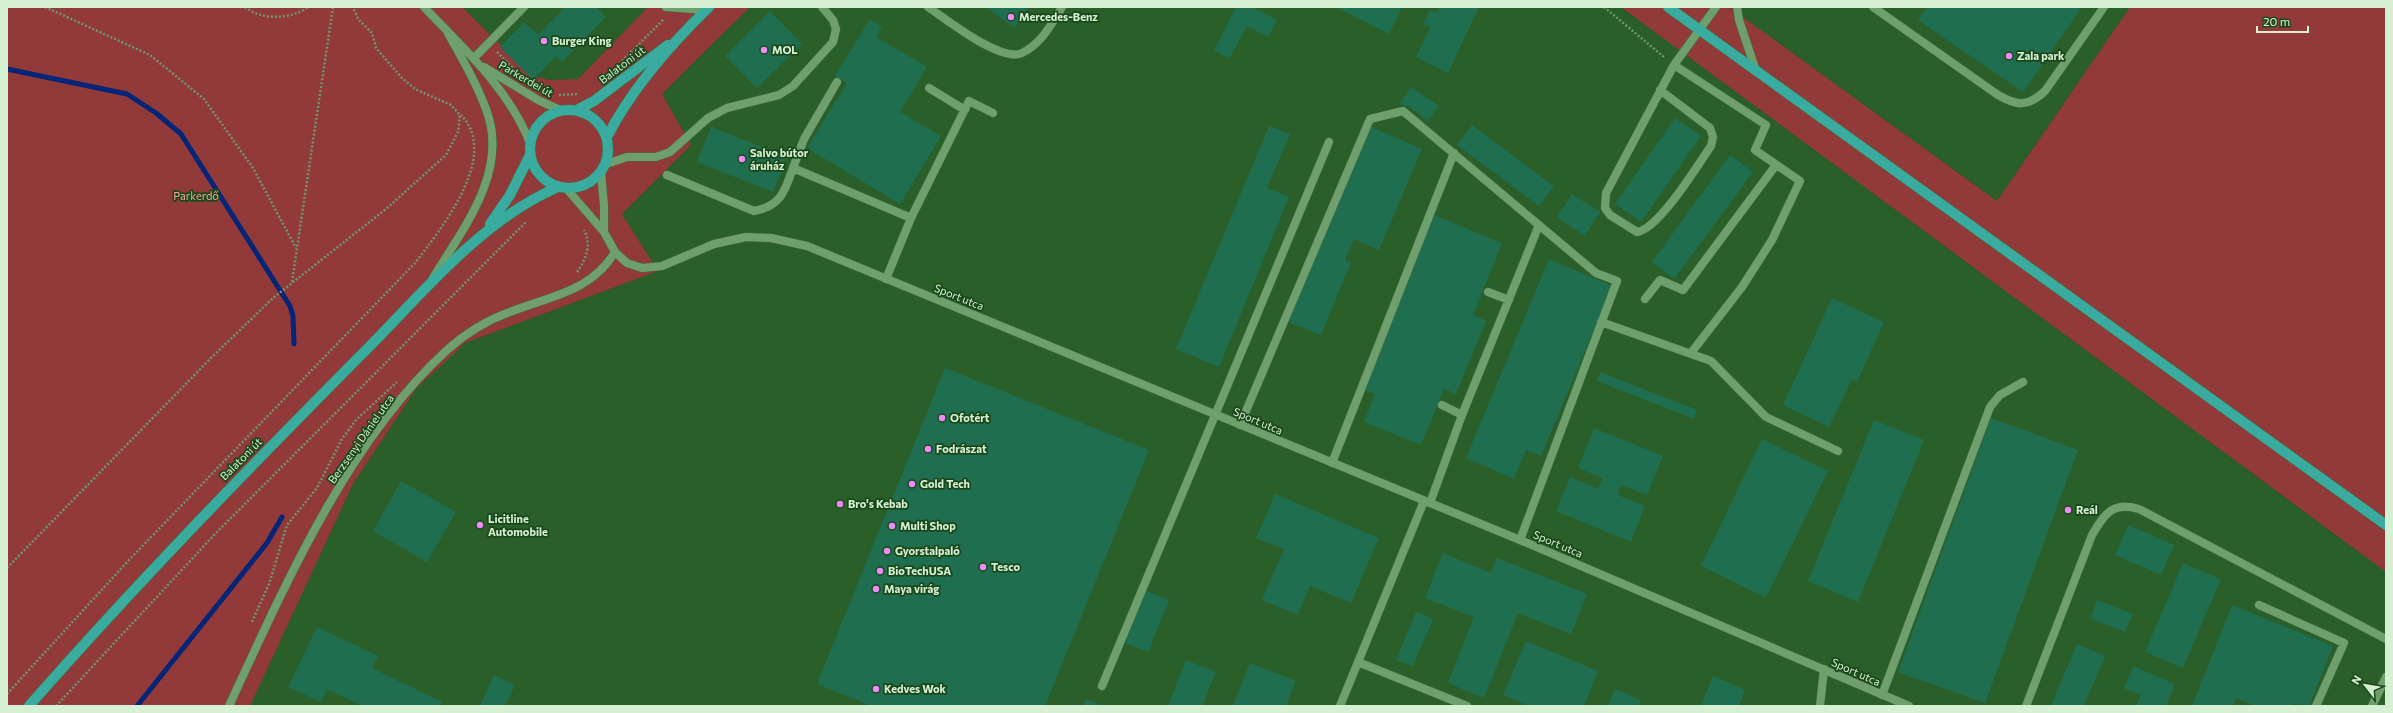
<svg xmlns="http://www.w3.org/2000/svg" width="2393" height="713" font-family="Commissioner,sans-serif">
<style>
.built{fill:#2a5f29}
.green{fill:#913a39}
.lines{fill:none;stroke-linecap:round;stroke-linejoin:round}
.stream{stroke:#042578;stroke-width:5}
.building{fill:#206e50}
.lane-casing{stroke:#456f46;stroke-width:9}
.street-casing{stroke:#456f46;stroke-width:9}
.primary-casing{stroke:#456f46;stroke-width:11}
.path{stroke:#70956f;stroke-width:2.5;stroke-dasharray:2 2;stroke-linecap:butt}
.lane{stroke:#6f9f6c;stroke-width:8}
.street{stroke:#6f9f6c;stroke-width:8}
.primary{stroke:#3aac9f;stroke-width:10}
.poi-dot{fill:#ed8cf9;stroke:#1a481a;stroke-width:1.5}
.labels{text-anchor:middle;stroke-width:3.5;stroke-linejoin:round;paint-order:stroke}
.poi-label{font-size:11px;font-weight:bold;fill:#d6f0d4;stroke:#1a481a;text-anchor:start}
.street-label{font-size:11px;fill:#d6f0d4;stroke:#1a481a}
.park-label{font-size:11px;fill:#fda49f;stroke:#1a481a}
</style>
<rect width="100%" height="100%" fill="#265325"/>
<path class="built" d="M462,7H648L578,79L549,80L533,76Z
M750,7H1621L2386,572V706H250L353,484L416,389L465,343L658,271L622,214L691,145L662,94Z
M1729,7H2130L1997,201Z"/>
<path class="green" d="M7,7H462L533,76L549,80L578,79L648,7H750L662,94L691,145L622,214L658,271L465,343L416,389L353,484L250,706H7Z
M1621,7H1729L1997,201L2130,7H2386V572Z"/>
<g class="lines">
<path class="stream" d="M7,69L127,94L156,113L181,134L290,306L293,316L294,344
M137,706L267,543L282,517"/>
</g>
<path class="building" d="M565,7H596L606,17L562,62L556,56L533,80L500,47L524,22L538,35Z
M985,7H1029L1015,28Z
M1236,7H1252L1277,20L1268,37L1247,26L1229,59L1214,50Z
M1335,7H1402L1389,34Z
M1439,7H1479L1448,73L1416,57L1430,27L1423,24L1430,10L1436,13Z
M1927,7H2082L2023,92L1918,20Z
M770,11L802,44L757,88L725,56Z
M870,19L882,27L876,37L927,67L900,112L941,136L900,204L807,148L847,83L835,76Z
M1411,87L1439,106L1428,121L1407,105L1406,107L1400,103Z
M1675,118L1701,136L1641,222L1615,204Z
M1472,125L1554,186L1539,206L1457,145Z
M1269,126L1290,134L1267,188L1289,197L1219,367L1176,349Z
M1369,126L1422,149L1379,250L1354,239L1345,260L1351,262L1321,335L1286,321Z
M711,127L787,157L773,192L697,162Z
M1730,155L1753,172L1674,279L1652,262Z
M1572,194L1600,212L1585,236L1557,217Z
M1434,215L1502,243L1473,315L1486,321L1456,394L1444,389L1421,445L1364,422L1375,394L1363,390Z
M1549,259L1612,286L1541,456L1526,450L1514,479L1466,458Z
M1832,298L1884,322L1857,382L1852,379L1829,427L1783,405Z
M945,368L1149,450L1045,706H872L817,684Z
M1600,372L1697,410L1694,419L1597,381Z
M1991,418L2078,450L1985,703L1898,672Z
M1874,420L1924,440L1858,602L1808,581Z
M1594,428L1663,456L1647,495L1621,485L1618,495L1645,506L1631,542L1556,511L1570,477L1598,489L1603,478L1578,468Z
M1762,439L1828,471L1766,598L1701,566Z
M401,481L456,512L427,562L373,531Z
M1275,494L1379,538L1351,603L1310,586L1298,615L1262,600L1284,549L1256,538Z
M2128,525L2174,545L2161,575L2115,555Z
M1443,553L1491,573L1497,558L1587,594L1571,634L1518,613L1484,698L1448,683L1474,617L1425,598Z
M2183,563L2221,579L2183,668L2145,652Z
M1146,591L1169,600L1148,652L1125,643Z
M2097,600L2133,614L2125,632L2090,618Z
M2232,605L2333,646L2309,706L2293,703L2292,706H2254L2236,698L2233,706H2192Z
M1416,612L1433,619L1413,666L1396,660Z
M317,627L378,656L372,668L442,702L440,706H363L327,689L321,702L288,687Z
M1526,641L1598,671L1584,706H1529L1503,695Z
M2077,644L2105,656L2084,706H2051Z
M1186,660L1216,672L1202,706H1168Z
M1250,663L1296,681L1286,706H1233Z
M2133,666L2175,684L2166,706H2136L2141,695L2124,688Z
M494,675L515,685L505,706H480Z
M1713,676L1745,690L1739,706H1701Z
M1615,689L1641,700L1638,706H1608Z
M1086,699L1102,706H1083Z"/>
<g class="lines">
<g class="lane-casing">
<path id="lane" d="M666,7L706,10
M928,7C946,19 1001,63 1022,53C1041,44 1051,25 1062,7
M1737,7L1739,20L1756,71
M1873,7L1998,95C2017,106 2028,107 2045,91L2104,7
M474,58L524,7
M1674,65L1766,125L1755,150L1800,181L1772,240L1742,287L1691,353
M929,88L965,110
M1660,90L1710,128L1713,137L1711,146C1697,166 1659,229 1637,232L1610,215L1605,208L1606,193L1674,65L1716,7
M606,164L627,157H656L670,152L708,118L727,108L779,95L793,86L833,42L836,29L833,20L822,7
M793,168L804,139L837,82
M667,175L754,211C781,206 785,191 793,168L911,218L886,279
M911,218L969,101L993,113
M1488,292L1509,300
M1645,299L1660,280L1683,290L1776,165
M1601,322L1711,361L1766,417L1838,451
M1442,405L1462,415
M1240,425L1370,119L1403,111L1596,273L1617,281L1520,540
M1332,463L1454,153
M1430,503L1462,415L1539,225
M2259,605L2344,643L2316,706
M1358,662L1467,706
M1102,686L1329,142
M1882,695L1990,407L2000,395L2023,382
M1340,706L1424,501
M1820,706L1824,669"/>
</g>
<g class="street-casing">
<path id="street" d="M424,7C464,49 509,89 530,143
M484,67L538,100L560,110
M601,172L604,206V232
M566,188L604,232L615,252L627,263L642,268L662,266L714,244L746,237L771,238L807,246L1520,540L1909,706
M433,278C462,230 507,175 488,115C479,87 462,59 448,33
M229,706C284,587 348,440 447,350C465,334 487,320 510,312C550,296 591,292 615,252
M2026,706L2092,535C2104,514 2113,501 2139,509L2386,639
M2372,706L2386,677"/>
</g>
<g class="primary-casing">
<path id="primary" d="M1668,7L2386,525
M530 149a39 39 0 1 1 78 0a39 39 0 1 1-78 0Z
M577,110L594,101L668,45
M607,137C632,88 670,45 709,7
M490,224L510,195L530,155
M29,706C136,584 249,468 363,353C423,293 480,221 558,187"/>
</g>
<path class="path" d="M45,7L150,55L204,99L253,168L296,248
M245,7C262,21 292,19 308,7
M1604,7L1664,57
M497,52L514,69
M622,61L664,19
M559,95L578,94
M577,272C586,259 592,245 584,230
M292,282L333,7
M7,568L211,358L273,298L386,209L446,155L458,132L460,115L451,105L415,89L401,77L376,48L372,33L358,19L353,7
M252,622L269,584L287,525L317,488L342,439L356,420L397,382
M7,694L128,561L415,263C440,230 501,156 461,115
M56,706L215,534L526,222"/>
<use href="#lane" class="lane"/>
<use href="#street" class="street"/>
<use href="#primary" class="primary"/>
</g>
<g class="poi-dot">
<circle cx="1011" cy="17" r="4"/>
<circle cx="544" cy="41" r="4"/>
<circle cx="764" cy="50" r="4"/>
<circle cx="2009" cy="56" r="4"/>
<circle cx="742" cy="159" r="4"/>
<circle cx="942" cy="418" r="4"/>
<circle cx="928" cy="449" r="4"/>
<circle cx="912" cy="484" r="4"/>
<circle cx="840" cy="504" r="4"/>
<circle cx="2068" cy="510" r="4"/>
<circle cx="480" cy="525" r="4"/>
<circle cx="892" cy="526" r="4"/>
<circle cx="887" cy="551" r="4"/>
<circle cx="983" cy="567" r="4"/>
<circle cx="880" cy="571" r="4"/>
<circle cx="876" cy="589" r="4"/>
<circle cx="876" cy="689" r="4"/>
</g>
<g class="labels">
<g class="poi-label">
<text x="1019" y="21">Mercedes-Benz</text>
<text x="552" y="45">Burger King</text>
<text x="772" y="54">MOL</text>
<text x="2017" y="60">Zala park</text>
<text x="750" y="157">Salvo bútor<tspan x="750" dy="13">áruház</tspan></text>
<text x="950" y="422">Ofotért</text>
<text x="936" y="453">Fodrászat</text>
<text x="920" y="488">Gold Tech</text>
<text x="848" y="508">Bro's Kebab</text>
<text x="2076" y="514">Reál</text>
<text x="488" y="523">Licitline<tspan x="488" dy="13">Automobile</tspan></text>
<text x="900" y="530">Multi Shop</text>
<text x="895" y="555">Gyorstalpaló</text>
<text x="991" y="571">Tesco</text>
<text x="888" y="575">BioTechUSA</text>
<text x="884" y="593">Maya virág</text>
<text x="884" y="693">Kedves Wok</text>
</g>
<g class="street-label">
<text transform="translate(622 65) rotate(-37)" y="4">Balatoni út</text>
<text transform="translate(526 79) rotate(30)" y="4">Parkerdei út</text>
<text transform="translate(959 297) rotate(22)" y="4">Sport utca</text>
<text transform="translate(1258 421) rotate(23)" y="4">Sport utca</text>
<text transform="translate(361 439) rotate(-55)" y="4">Berzsenyi Dániel utca</text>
<text transform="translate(241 459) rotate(-45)" y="4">Balatoni út</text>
<text transform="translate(1558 544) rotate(23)" y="4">Sport utca</text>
<text transform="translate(1856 672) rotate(24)" y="4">Sport utca</text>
</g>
<g class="park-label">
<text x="196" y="200">Parkerdő</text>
</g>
</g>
<rect width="2393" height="713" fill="none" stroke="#d6f0d4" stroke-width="16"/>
<g transform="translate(2365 685) rotate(301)" stroke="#1a481a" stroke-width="3" paint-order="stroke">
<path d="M0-3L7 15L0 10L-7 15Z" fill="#d6f0d4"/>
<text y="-6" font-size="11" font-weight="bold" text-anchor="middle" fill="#d6f0d4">N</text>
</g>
<path d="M2257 26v6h51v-6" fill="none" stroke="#d6f0d4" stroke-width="2"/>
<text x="2263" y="26" font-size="12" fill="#d6f0d4" stroke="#1a481a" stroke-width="3" paint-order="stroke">20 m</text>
</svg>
